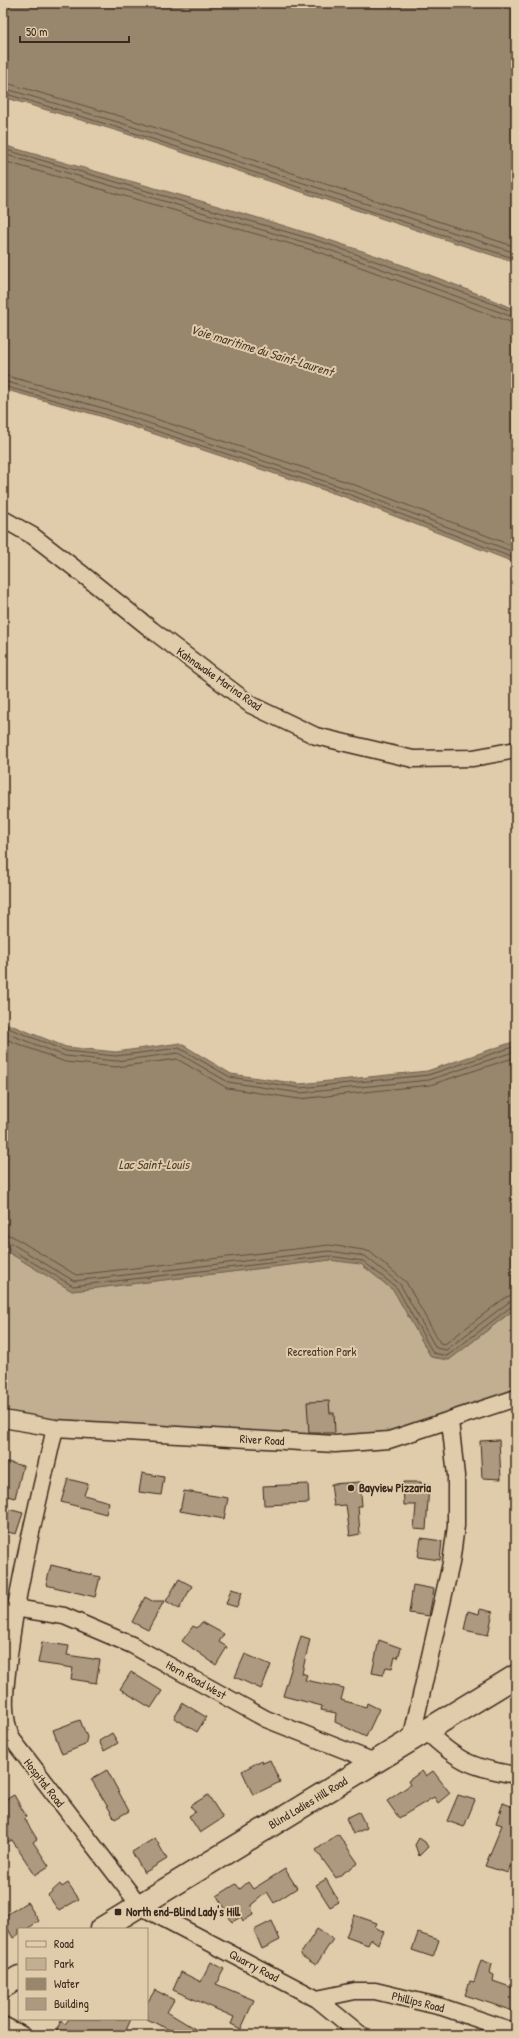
<svg xmlns="http://www.w3.org/2000/svg" width="519" height="2038" font-family="'Patrick Hand',sans-serif">
<style>
.green{fill:#c2ae91;stroke:#7e6c58}
.water{fill:#98866d;stroke:#73614d}
.lines{fill:none;stroke-linecap:round;stroke-linejoin:round}
.shore{stroke:#604f3e;stroke-width:1}
.building{fill:#ad997f;stroke:#3b2a1e}
.street-casing{stroke:#3b2a1e;stroke-width:19}
.secondary-casing{stroke:#3b2a1e;stroke-width:25}
.street{stroke:#e0cbaa;stroke-width:16}
.secondary{stroke:#e0cbaa;stroke-width:22}
.poi-dot{fill:#3b2a1e;stroke:#e0cbaa;stroke-width:1.5}
.labels{text-anchor:middle;stroke-width:4;stroke-linejoin:round;paint-order:stroke}
.street-label{font-size:12px;fill:#3b2a1e;stroke:#e0cbaa}
.park-label{font-size:12px;fill:#48372a;stroke:#e0cbaa}
.poi-label{font-size:12px;font-weight:bold;fill:#3b2a1e;stroke:#e0cbaa;text-anchor:start}
.water-label{font-size:13px;font-style:italic;fill:#4e3c2e;stroke:#e0cbaa}
</style>
<rect width="100%" height="100%" fill="#e0cbaa"/>
<filter id="ink" filterUnits="userSpaceOnUse"><feTurbulence type="fractalNoise" baseFrequency=".025" numOctaves="2"/><feDisplacementMap in="SourceGraphic" scale="8" xChannelSelector="R" yChannelSelector="G"/><feConvolveMatrix kernelMatrix="1 2 1 2 8 2 1 2 1" color-interpolation-filters="sRGB"/></filter>
<g filter="url(#ink)">
<path class="green" d="M3,1249L72,1291L330,1260L361,1264L394,1291L431,1357L449,1360L516,1308V1398L389,1440L3,1419Z"/>
<path class="water" d="M3,3H516V263L118,131L3,97Z
M3,145C175,195 352,238 516,310V563L345,497L100,416L3,389Z
M3,1022L66,1047L116,1052L180,1043L231,1074L300,1084L427,1071L516,1041V1308L449,1360L431,1357L394,1291L361,1264L330,1260L72,1291L3,1249Z"/>
<g class="lines">
<path class="shore" d="M3,82L123,117L516,247
M3,88L121,123L516,253
M3,93L119,128L516,259
M3,149L325,243L478,298L516,313
M3,154L324,248L516,318
M3,161L322,253L516,324
M3,375L104,402L350,483L516,547
M3,381L103,408L348,489L516,553
M3,386L101,413L346,493L516,559
M3,1026L66,1051L116,1056L179,1048L230,1077L300,1088L428,1075L516,1046
M3,1032L65,1056L116,1061L178,1053L228,1082L300,1093L429,1080L516,1051
M3,1038L65,1062L116,1067L177,1059L227,1088L299,1099L430,1085L516,1057
M3,1234L12,1236L76,1275L329,1245L364,1250L370,1252L406,1282L440,1343L445,1344L506,1297L516,1294
M3,1240L9,1242L74,1281L329,1251L365,1256L400,1284L436,1348L446,1350L509,1302L516,1300
M3,1245L73,1286L329,1256L363,1261L397,1288L433,1353L447,1356L512,1306H516"/>
</g>
<path class="building" d="M329,1401L330,1413H334L335,1433H309L307,1402Z
M499,1440L501,1479L482,1478L480,1441Z
M3,1461L23,1466L15,1498L3,1495Z
M142,1473L164,1477L161,1495L139,1492Z
M68,1479L88,1484L84,1495L109,1502L106,1514L61,1502Z
M360,1482L362,1506H358L360,1534L350,1536L346,1505L334,1506L331,1484Z
M403,1482H421V1484L429,1485L426,1530L414,1529L416,1505H404Z
M308,1484L309,1503L264,1505L263,1486Z
M184,1491L228,1498L224,1519L180,1511Z
M8,1509L23,1513L16,1534L3,1531V1523Z
M421,1538L442,1541L440,1560L418,1557Z
M51,1565L100,1577L95,1597L46,1585Z
M179,1579L192,1586L179,1609L166,1601Z
M413,1585L434,1589L429,1616L409,1613Z
M231,1589L242,1592L237,1607L226,1604Z
M145,1597L152,1601H164L148,1630L132,1622Z
M480,1609L493,1612L488,1635L464,1630L468,1611L479,1614Z
M202,1622L224,1634L219,1642L227,1647L216,1665L182,1641L193,1626L197,1628Z
M301,1636L310,1639L302,1673L307,1675L305,1680L344,1688L341,1700L366,1707L367,1703L379,1709L366,1737L335,1722L336,1713L321,1710L322,1706L283,1696Z
M379,1640L401,1648L398,1658L395,1657L392,1668L386,1667L383,1675L372,1673Z
M42,1642L69,1646L67,1655L100,1660L96,1683L71,1679L73,1668L38,1663Z
M245,1654L271,1665L261,1689L235,1677Z
M131,1672L162,1691L151,1708L120,1689Z
M183,1703L206,1717L197,1732L174,1718Z
M80,1720L87,1737L85,1745L62,1754L53,1730Z
M112,1733L118,1743L104,1751L99,1741Z
M262,1760L263,1763L270,1760L280,1782L253,1795L242,1771Z
M107,1770L129,1811L115,1819L91,1779Z
M422,1771L426,1776L433,1771L450,1793L438,1803L434,1797L399,1818L387,1801L410,1785L408,1781Z
M14,1795L26,1816L24,1818L37,1839L33,1842L49,1866L35,1875L12,1840L3,1845V1801Z
M208,1795L223,1818L200,1833L189,1816L195,1812L190,1806Z
M458,1795L475,1800L464,1827L447,1821Z
M503,1803L516,1808V1868L510,1866L508,1873L485,1866L502,1825L496,1823Z
M359,1812L367,1828L353,1834L346,1818Z
M338,1834L358,1863L336,1878L316,1850Z
M155,1838L167,1859L144,1873L132,1852Z
M419,1838L425,1842L428,1847L419,1856L415,1845Z
M285,1869L297,1888L274,1903L267,1892L251,1905L253,1915L243,1921L241,1917L232,1922L217,1896L236,1884L240,1889L248,1882L253,1889Z
M326,1879L339,1902L330,1907L316,1885Z
M68,1883L79,1899L59,1911L48,1895L60,1884L62,1887Z
M27,1902L39,1921L27,1929H19V1934L13,1938L8,1929L3,1932V1917Z
M354,1915L377,1923L375,1927L384,1932L378,1944L371,1939L368,1945L346,1937Z
M272,1921L280,1940L262,1949L254,1930Z
M317,1929L333,1939L316,1965L300,1955Z
M418,1933L439,1940L433,1957L412,1950Z
M481,1960L492,1964L490,1973L494,1975L493,1981L516,1989V2012L465,1995L470,1981L474,1982Z
M211,1962L224,1969L216,1984L254,2000L241,2029L231,2024L234,2017L173,1990L181,1972L201,1982Z
M155,1990L174,2000L167,2012L205,2035H180L147,2019V2003Z
M69,2019H131L124,2035H54L61,2021L65,2024Z"/>
<g class="lines">
<g class="street-casing">
<path id="street" d="M3,519L33,536L81,573L152,630L251,705L316,736L413,759L473,758L516,750
M3,1419L55,1428L335,1444L389,1440L516,1398
M55,1428C38,1504 18,1579 9,1655C6,1684 0,1712 12,1739L140,1906L317,1999L361,2035
M15,1608L64,1616L132,1645L266,1719L375,1762
M425,1730C457,1761 472,1768 516,1775
M411,1740L451,1563L456,1526V1476L450,1421
M317,1999L355,1991H375L442,2007L516,2032
M3,2025L22,2035"/>
</g>
<g class="secondary-casing">
<path id="secondary" d="M101,1929L516,1676
M3,1987L19,1977"/>
</g>
<use href="#street" class="street"/>
<use href="#secondary" class="secondary"/>
</g>
</g>
<g class="poi-dot">
<circle cx="351" cy="1488" r="4"/>
<rect x="114" y="1908" width="8" height="8" rx="2"/>
</g>
<g class="labels">
<g class="street-label">
<text transform="translate(219 679) rotate(35)" y="4">Kahnawake Marina Road</text>
<text transform="translate(262 1440) rotate(3)" y="4">River Road</text>
<text transform="translate(196 1680) rotate(29)" y="4">Horn Road West</text>
<text transform="translate(44 1783) rotate(52)" y="4">Hospital Road</text>
<text transform="translate(308 1803) rotate(-31)" y="4">Blind Ladies Hill Road</text>
<text transform="translate(254 1966) rotate(28)" y="4">Quarry Road</text>
<text transform="translate(418 2002) rotate(14)" y="4">Phillips Road</text>
</g>
<g class="park-label">
<text x="322" y="1356">Recreation Park</text>
</g>
<g class="poi-label">
<text x="359" y="1492">Bayview Pizzaria</text>
<text x="126" y="1916">North end-Blind Lady's Hill</text>
</g>
<g class="water-label">
<text transform="translate(262 350) rotate(17)" y="5">Voie maritime du Saint-Laurent</text>
<text x="154" y="1169">Lac Saint-Louis</text>
</g>
</g>
<rect width="519" height="2038" fill="none" stroke="#e0cbaa" stroke-width="16"/>
<rect x="8" y="8" width="503" height="2022" fill="none" stroke="#3b2a1e" stroke-width="1.5" filter="url(#ink)"/>
<rect x="18" y="1928" width="130" height="92" fill="#e0cbaa" stroke="#9e8b72"/>
<rect x="26" y="1941" width="20" height="6" fill="#e0cbaa" stroke="#9e8b72"/>
<text x="54" y="1948" font-size="12" fill="#3b2a1e">Road</text>
<rect x="26" y="1958" width="20" height="12" fill="#c2ae91" stroke="#9e8b72"/>
<text x="54" y="1968" font-size="12" fill="#3b2a1e">Park</text>
<rect x="26" y="1978" width="20" height="12" fill="#98866d" stroke="#9e8b72"/>
<text x="54" y="1988" font-size="12" fill="#3b2a1e">Water</text>
<rect x="26" y="1998" width="20" height="12" fill="#ad997f" stroke="#9e8b72"/>
<text x="54" y="2008" font-size="12" fill="#3b2a1e">Building</text>
<path d="M20 36v6h109v-6" fill="none" stroke="#3b2a1e" stroke-width="2"/>
<text x="26" y="36" font-size="12" fill="#3b2a1e" stroke="#e0cbaa" stroke-width="3" paint-order="stroke">50 m</text>
</svg>
